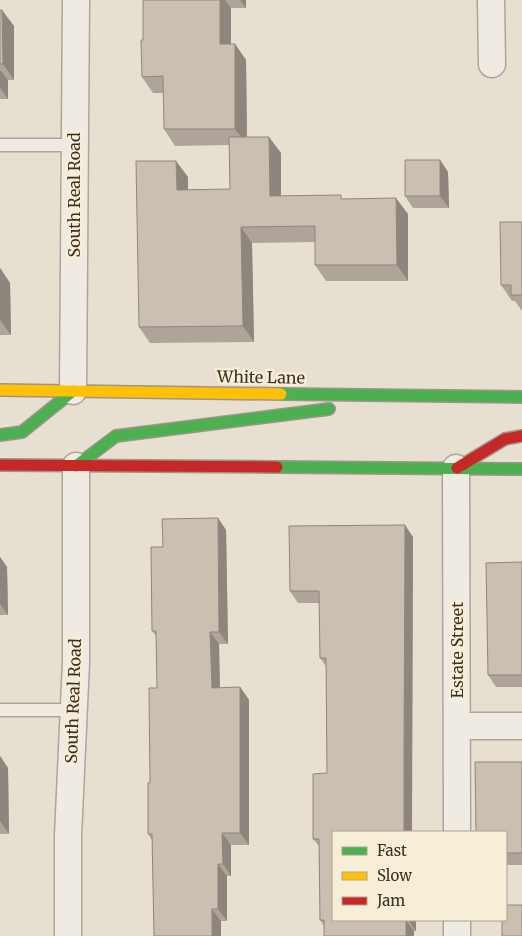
<svg xmlns="http://www.w3.org/2000/svg" width="522" height="936" font-family="Merriweather,serif">
<style>
.lines{fill:none;stroke-linecap:round;stroke-linejoin:round}
.lane-casing{stroke:#ada599;stroke-width:15}
.street-casing{stroke:#ada599;stroke-width:29}
.fast-casing{stroke:#9c958a;stroke-width:14}
.slow-casing{stroke:#9c958a;stroke-width:14}
.jam-casing{stroke:#9c958a;stroke-width:14}
.lane{stroke:#efebe3;stroke-width:12}
.street{stroke:#efebe3;stroke-width:26}
.fast{stroke:#4caf50;stroke-width:11}
.slow{stroke:#ffc107;stroke-width:11}
.jam{stroke:#c62828;stroke-width:11}
.wall{fill:#afa499}
.shaded-wall{fill:#8e867d}
.building{fill:#cbbfb2;stroke:#8e867d}
.labels{text-anchor:middle;stroke-width:5;stroke-linejoin:round;paint-order:stroke}
.street-label{font-size:16px;fill:#3d2e20;stroke:#f7eed8}
</style>
<rect width="100%" height="100%" fill="#e7e0d1"/>
<g class="lines">
<g class="lane-casing">
<path id="lane" d="M0,145H74
M0,710H73"/>
</g>
<g class="street-casing">
<path id="street" d="M491,0L492,64
M73,391L76,0
M456,468L457,832
M457,726H522
M457,920V936
M68,936V836L76,662V466"/>
</g>
<g class="fast-casing">
<path id="fast" d="M281,394L522,397
M0,435L22,432L73,391
M76,466L116,436L329,409
M277,467L522,469"/>
</g>
<g class="slow-casing">
<path id="slow" d="M0,390L281,394"/>
</g>
<g class="jam-casing">
<path id="jam" d="M0,465L277,467
M457,468L505,439L522,436"/>
</g>
<use href="#lane" class="lane"/>
<use href="#street" class="street"/>
<use href="#fast" class="fast"/>
<use href="#slow" class="slow"/>
<use href="#jam" class="jam"/>
</g>
<path class="wall" d="M143,0H246V8H231V44H235L246,60L247,137L281,153V196L344,199L408,214V281H326L315,265V242L252,243L254,342L150,343L139,327L188,177V190L230,189L229,145L175,146L164,129V93H153L142,77L143,40Z
M0,10L14,26V80H8V99H0Z
M440,160L448,172L449,208H413L405,196Z
M522,222V311L515,301H512L501,285Z
M0,268L10,283L11,335H0Z
M218,518L226,530L228,644H219L220,688L240,687L249,700V845H231V876H227V921H221V936H154L152,840L148,834L150,783L157,688V637L152,631Z
M413,537L412,766L333,920H416V931H414V936H324V926L320,920L319,846L313,839L327,773L326,666L320,658L319,603H298L290,591Z
M0,557L7,567L8,615H0Z
M522,562V687H496L488,675Z
M0,756L8,768L9,834H0Z
M522,762V865H506V832Z"/>
<path class="shaded-wall" d="M220,0H225L231,8V61L220,44Z
M240,0H246V8Z
M2,10L14,26V80L3,64Z
M235,44L246,60L247,145L235,129Z
M0,70L8,80V99L0,88Z
M269,137L281,153V212L270,196Z
M440,160L448,172L449,208L440,196Z
M176,161L188,177V206L177,190Z
M396,198L408,214V281L397,265Z
M241,227L252,243L254,342L243,326Z
M0,268L10,283L11,335L0,320Z
M218,518L226,530L228,644L219,632Z
M405,525L413,537L412,832H404V754Z
M0,557L7,567L8,615L0,604Z
M210,632L219,644L220,700L212,688Z
M240,687L249,700V845L240,833Z
M0,756L8,768L9,834L0,821Z
M222,833L231,845V876L223,864Z
M218,864L227,876V921L218,909Z
M212,909L221,921V936H212Z
M406,920L414,931V936H406Z
M408,920H416V931Z"/>
<path class="building" d="M143,0H220V44H235V129H164L163,76L142,77L141,40H143Z
M0,10H2L3,64H0Z
M229,137H269L270,196L341,195V199L396,198L397,265H315V226L241,227L243,326L139,327L136,161H176L177,190L230,189Z
M405,160H440V196H405Z
M500,222H522V295H511V285H501Z
M218,518L219,632H210L212,688L240,687V833H222L223,864H218V909H212V936H154L152,834H148V783H150L149,688H157L156,631H152L151,547H163L162,519Z
M405,525L404,754V832H333V920H406V936H324V920H320L319,839H313V774L327,773L326,658H320L319,591H290L289,526Z
M522,562V675H488L486,563Z
M475,762H522V853H506V832H476Z
M506,905H522V936H502V920H506Z"/>
<g class="labels">
<g class="street-label">
<text transform="translate(74 195) rotate(-90)" y="6">South Real Road</text>
<text transform="translate(261 377) rotate(1)" y="6">White Lane</text>
<text transform="translate(457 650) rotate(-90)" y="6">Estate Street</text>
<text transform="translate(73 701) rotate(-88)" y="6">South Real Road</text>
</g>
</g>
<rect x="332" y="831" width="175" height="90" fill="#f7eed8" stroke="#ada18e"/>
<rect x="342" y="847" width="25" height="8" fill="#4caf50" stroke="#ada18e"/>
<text x="377" y="856" font-size="15" fill="#3d2e20">Fast</text>
<rect x="342" y="872" width="25" height="8" fill="#ffc107" stroke="#ada18e"/>
<text x="377" y="881" font-size="15" fill="#3d2e20">Slow</text>
<rect x="342" y="897" width="25" height="8" fill="#c62828" stroke="#ada18e"/>
<text x="377" y="906" font-size="15" fill="#3d2e20">Jam</text>
</svg>
